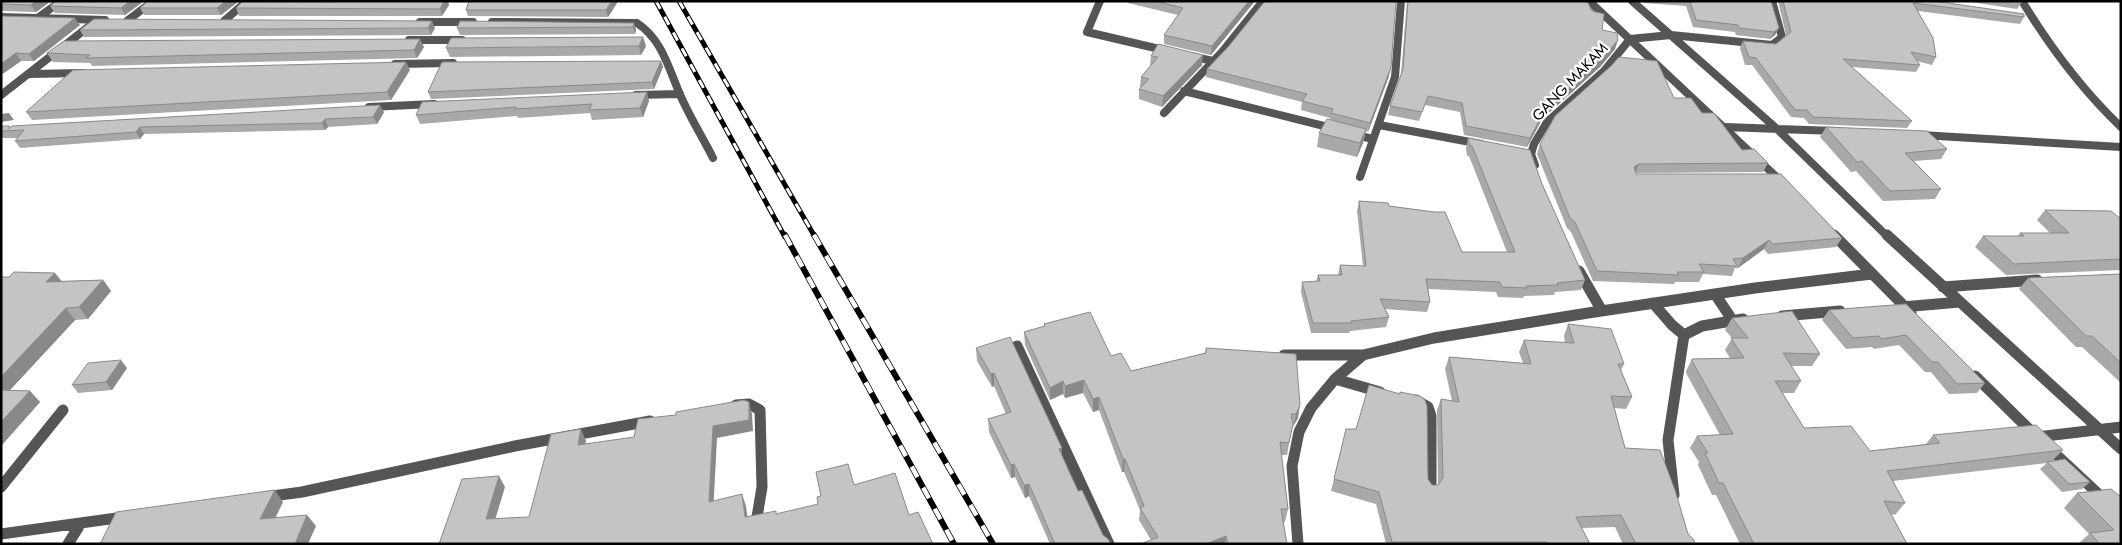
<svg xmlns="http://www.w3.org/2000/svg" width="2122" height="545" font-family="Jost,sans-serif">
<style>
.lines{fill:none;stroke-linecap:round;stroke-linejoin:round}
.minor-far1{stroke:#555;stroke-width:8}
.minor{stroke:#555;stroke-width:11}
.rail-far1-casing{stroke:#000;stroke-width:5}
.rail-casing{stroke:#000;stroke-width:6}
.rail-far1{stroke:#fff;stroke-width:3;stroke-dasharray:9;stroke-linecap:butt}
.rail{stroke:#fff;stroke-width:4.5;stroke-dasharray:12;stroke-linecap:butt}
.wall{fill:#a9a9a9}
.shaded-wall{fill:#898989}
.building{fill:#c4c4c4;stroke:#898989}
.labels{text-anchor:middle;stroke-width:4.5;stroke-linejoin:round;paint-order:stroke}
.street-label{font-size:15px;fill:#000;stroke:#fff}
</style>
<rect width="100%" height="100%" fill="#fff"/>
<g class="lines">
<path class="minor-far1" d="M1100,1L1087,32L1168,51
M1589,1L1783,183
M1632,1L1776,128L1888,237
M2022,1C2050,47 2082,90 2121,127
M1,17L105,20
M39,17L61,1
M127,21L153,1
M224,21L247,1
M420,22H473
M492,22L637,23C664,41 669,71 682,99C691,119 703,138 713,158
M409,40H462
M1190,56L1213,61
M395,64L453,63
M29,74L83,73
M1184,91L1336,129
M1,95L92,24
M636,95L680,94
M369,107L434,104
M1164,113L1222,52L1263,1
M1379,125L1481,144
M1725,127L1836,131
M1352,134L1373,139
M1921,135L2121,147
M1535,165L1531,154L1534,144L1547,122L1604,71L1630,39L1671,35L1772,45L1782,37L1772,1
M1360,177L1395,77L1401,1
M1830,231L1835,237"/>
<path class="minor" d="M1834,235L1911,313
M1887,235L2121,449
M1579,271L1602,311
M1943,287L2037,280
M1715,294L1733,321
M1653,303L1672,325L1684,335
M1902,307L1960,302
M1782,316L1840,311
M1017,346L1109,544
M1284,355H1363
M1975,376L2034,434
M1335,379L1380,392
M1416,400L1428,407L1431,416V490
M736,405L749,404L760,410L762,487L757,517
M2037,437L2121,427
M2048,447L2121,515
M1,487L63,410
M1674,495L1668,440L1684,335L1702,326L1743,319
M265,497L302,492L515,446L650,421
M1,534L124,517
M68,544L81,523
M1298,544L1292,466L1299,432L1311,408L1335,379L1363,355L1434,338L1588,313L1755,288L1872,274"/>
<g class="rail-far1-casing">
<path id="rail-far1" d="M656,1L785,237
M679,1L815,237"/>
</g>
<g class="rail-casing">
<path id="rail" d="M785,235L954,544
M814,235L993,544"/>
</g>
<use href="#rail-far1" class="rail-far1"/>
<use href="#rail" class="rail"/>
</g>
<path class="wall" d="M1,1H51L36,12L1,11Z
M144,1L125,15L55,13L50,6Z
M148,1H239L221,15H144L140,8Z
M1128,1H1255L1211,55L1164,44V35L1178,15L1128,3Z
M1407,1H1587L1602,30L1615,49L1600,67L1542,119L1527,147L1464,135L1460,112L1425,105L1419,121L1388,115L1390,106L1401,74Z
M1641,1H1771L1779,28L1775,35L1770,39L1736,35L1735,32L1693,27L1686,6L1644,3Z
M1778,1H1934L2024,17L2020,24L1918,11L1936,57L1932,65L1917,61L1920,65L1916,72L1852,67L1912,121L1907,128L1809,124L1804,118L1791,117L1752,65H1745L1740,48L1743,41L1776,44L1786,35Z
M1964,1H2022V2L2017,9Z
M617,3L608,17L468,16L466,10Z
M449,5L442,16H239L236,8Z
M1,16L80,25L34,61H21L1,75Z
M634,23L636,30L635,34L460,35L457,28Z
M435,28L431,35L84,37L80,30Z
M646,46L641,55L450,57L446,48Z
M424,47L417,58L92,66L90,63L53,62L47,53Z
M1228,47L1389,76L1368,132L1366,131L1363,143L1357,157L1317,147L1319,133L1330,120V118L1301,110L1302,102L1206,77L1207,69Z
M1151,56L1202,65L1162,107L1139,99V89L1141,87H1140L1141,77L1150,66Z
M661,61L663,67L654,89L431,99L428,92Z
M410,70L391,100L32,120L26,112Z
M1674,98L1702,113L1742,150L1768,163L1763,172L1635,173L1636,174L1842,238L1836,247L1768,254L1764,249L1738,268H1735L1732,276L1703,274L1699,282H1675L1674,284L1593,281L1571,232L1567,228L1537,154L1540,144Z
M649,101L643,117L592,120L590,113L518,118L517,116L420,124L416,115L422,102Z
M384,112L377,124L328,127L325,130L144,134L140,139L20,148L15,141L18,138H1V126H9L10,128Z
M1826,127L1947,149L1941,159L1914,161L1941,189L1935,199L1883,201L1856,171L1851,172L1820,137Z
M1468,138L1542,184L1585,280L1581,290L1555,292L1554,295L1524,296L1523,298L1498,297L1496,292L1428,289L1430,302L1427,312L1385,309L1389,317L1386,327L1350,331L1349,333H1311L1301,292L1302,282H1316L1318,275H1338L1340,265L1363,266L1357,211L1359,201L1389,206L1434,212L1462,252H1507L1469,156H1467L1466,148Z
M2045,210L2121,219V270L2006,275L1975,247L1983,236H2018L2020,233H2050L2037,220Z
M2121,274V383L2082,347H2076L2019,289L2028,278Z
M1,277L62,281L103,280L111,291L88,319L75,320L10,390L30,391L40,402L1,446Z
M1906,304L1985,383L1977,393L1949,394L1931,372H1925L1899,345L1874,349L1872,347L1846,349L1822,320L1829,310Z
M1732,318L1820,354L1812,366H1791L1801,381L1794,393H1782L1804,428L1870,451L1926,444L1933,435L2063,450L2052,461L2090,482L2082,489L2062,492L2040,469L2047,463L1893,481L1905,503L1895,515L1891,514L1907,544H1740L1716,495H1712L1698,465L1699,462L1690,448L1697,436L1720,435L1686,373V371L1692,359L1730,358L1725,350L1732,338L1725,330Z
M1044,324L1111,356L1131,371L1205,353L1206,348L1296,354L1298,418L1292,427L1287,455H1281L1288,509L1285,522H1283L1287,544H1141L1151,540L1139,520L1140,510L1124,472H1122L1099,410L1093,412L1083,393L1065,398L1063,394L1050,400L1025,345L1024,332L1044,326Z
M1568,324L1624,364L1621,370L1632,397L1626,409L1614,408L1625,448L1695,544H1623L1615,527L1582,528L1590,544H1386L1376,504L1331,491L1346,429H1356L1400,394V392L1428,479L1432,485H1438L1437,410L1441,399L1452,401L1445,369L1449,357L1523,363L1519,352L1524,340L1565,343L1564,336Z
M976,348L1062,456L1078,491L1103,535L1111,544H1050L1029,496L1025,498L1015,477L1011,478L989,432L988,419L1006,414L994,386L992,387L977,361Z
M127,368L112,390L78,393L72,385Z
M2077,493L2121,497V544H2078L2089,534L2064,508Z"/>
<path class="shaded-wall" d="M36,1H51L36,12L31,5Z
M130,1H144L125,15L121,8Z
M226,1H239L221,15L217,8Z
M444,1H448L449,5L442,16L440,9Z
M612,1H616L617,3L608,17L606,10Z
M1249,1H1255L1211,55L1212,46Z
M75,18L80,25L34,61L29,54Z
M432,21L435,28L431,35L428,28Z
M634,23L636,30L635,34L633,27Z
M1779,28L1775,35L1770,39L1774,32Z
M643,37L646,46L641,55L639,46Z
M420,39L424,47L417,58L414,50Z
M1618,40L1615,49L1600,67L1542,119L1527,147L1530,138L1545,110Z
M16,53L21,61L1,75V64Z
M1203,55L1202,65L1162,107L1163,96Z
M661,61L663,67L654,89L652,82Z
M406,62L410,70L391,100L387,92Z
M1391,67L1389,76L1368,132L1370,123Z
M647,92L649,101L643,117L640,108Z
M380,105L384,112L377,124L373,117Z
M9,113L14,120L1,122V114Z
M325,119L328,127L325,130L322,123Z
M140,127L144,134L140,139L136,132Z
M1366,129L1363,143L1357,157L1360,143Z
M1639,164L1635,173L1634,167Z
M1769,240L1764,249L1738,268L1743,258Z
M55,273L64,284L46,282Z
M103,280L111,291L88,319L79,307Z
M66,308L75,320L10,390L1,398V377Z
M121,360L127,368L112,390L106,382Z
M994,373V386L992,387L991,374Z
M1084,380L1083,393L1065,398V386Z
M1063,381V394L1050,400V388Z
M30,391L40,402L1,446V422Z
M1099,397V410L1093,412V399Z
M749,402L752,414L753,431L717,438L713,514L709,502L713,426Z
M1300,405L1298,418L1293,427L1296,414Z
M581,429L586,441L583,457L578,445Z
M1062,448V461L1059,449Z
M1123,459H1125L1124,472H1122Z
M1014,464L1015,477L1011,478V465Z
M499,476L505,487L492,530L486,519Z
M1029,484V496L1025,498L1024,485Z
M275,490L283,502L269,531L260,519Z
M742,494L746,506L749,528L745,517Z
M307,515L316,526L308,544H295Z
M1226,536L1225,544H1206Z"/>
<path class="building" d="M1,1H36L31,5L1,4Z
M56,1H130L121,8L50,6Z
M148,1H226L217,8H140Z
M243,1H444L440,9L236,8Z
M469,1H612L606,10H466Z
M1155,1H1249L1212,46L1164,35L1183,8Z
M1265,1H1396L1391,67L1370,123L1331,113L1333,109L1302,101L1307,94L1207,69L1228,47Z
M1408,1H1587L1592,11L1604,14L1602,30L1617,33L1618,40L1603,58L1545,110L1530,138L1466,126L1462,103L1428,96L1422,112L1390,106L1403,69Z
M1690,1H1771L1779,28L1774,32L1739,28L1738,25L1696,20Z
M1783,1H1934L2024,14V17L1913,3L1933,38L1936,57L1911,52L1920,65L1843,59L1912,121L1813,117L1807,110H1795L1756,58L1749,57L1743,41L1776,44L1791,32Z
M1,16L75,18L29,54L16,53L1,64Z
M94,19L432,21L428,28L80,30Z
M460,21L634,23L633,27L457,28Z
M643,37L639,46L446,48L451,38Z
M420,39L414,50L86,58L90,55L47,53L64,41Z
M1158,44L1203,55L1163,96L1139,89L1149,79L1141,77L1158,57L1151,56Z
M1619,57L1657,61L1674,98H1691L1702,113H1714L1742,150L1754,149L1768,163L1639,164L1634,167L1636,174H1781L1842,238L1773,244L1769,240L1743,258L1733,259L1737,266L1699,264L1704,272H1677L1679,275L1597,271L1575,222L1570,218L1540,144L1555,116L1611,66Z
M661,61L652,82L428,92L442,62Z
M406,62L387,92L26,112L73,70Z
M647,92L640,108L589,110L592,104L515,109L516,107L416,115L422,102Z
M380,105L373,117L325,119L322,123L140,127L136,132L15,141L24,130L1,131V126H9V129L12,126Z
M1327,119L1366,129L1360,143L1319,133Z
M1826,127L1927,131L1947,149L1905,153L1941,189L1890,191L1862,161L1857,162Z
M1468,138L1530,150L1542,184L1585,280L1557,283L1558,285L1526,286L1527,288L1502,287L1500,282L1426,279L1430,302L1380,299L1389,317L1351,321L1352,323H1313L1302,282L1320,281L1318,275H1342L1340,265L1366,266L1359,201L1388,203L1389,206L1434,212H1445L1462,252H1515L1472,146H1470Z
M2045,210L2111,211L2121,219V259L2014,264L1983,236H2024L2020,233H2069Z
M14,272L55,273L46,282L103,280L79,307L66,308L1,377V277H9Z
M2121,274V363L2092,336H2086L2028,278Z
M1906,304L1985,383L1957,384L1938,362H1932L1906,335L1881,339L1879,336L1853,338L1829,310Z
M1792,311L1820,354L1783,353L1801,381H1775L1804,428L1851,426L1870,451L1940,443L1933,435L2036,425L2063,450L1887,471L1905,503L1884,501L1907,544H1754L1723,483H1719L1705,453H1708L1697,436L1733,434L1692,361V359L1744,358L1731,338H1748L1732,318Z
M1090,312L1111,356L1121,353L1131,371L1206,353V348L1296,354L1300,405L1296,414H1291L1293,424L1289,443L1280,442L1288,509H1281L1287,544H1228L1226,536L1206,544H1141L1158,537L1140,508L1144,506L1125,459H1123L1099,397L1093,399L1084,380L1065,386L1063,381L1050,388L1024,332L1045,326L1044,324Z
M1568,324L1611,329L1624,364H1618L1632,397L1611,396L1625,448L1660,450L1675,490L1688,534L1694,540L1695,544H1636L1621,515L1576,517L1590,544H1548L1547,542H1392L1379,492L1334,479L1346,429H1356L1369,385L1400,394V392L1420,396L1425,400L1427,406L1428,479L1432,485H1438L1443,478L1441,399L1459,402L1449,357L1531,364L1524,340L1574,343Z
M1010,337L1062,448L1059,449L1078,491L1082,490L1103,535L1108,539L1111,544H1055L1029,484L1024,485L1014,464L1011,465L988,419L1011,412L994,373L991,374L976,348Z
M121,360L106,382L72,385L88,363Z
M1,390L30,391L1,422Z
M744,400L749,402V420L713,426L709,502L742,494L745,517L776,511V514L818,504L817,497L821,496L816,472L848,464L854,485L895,473L909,515L918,512L933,544H439L462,479L499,476L486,519L529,517L551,434L581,429L578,445L634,437L638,419L676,415V412Z
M2065,459L2090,482L2069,484L2047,462Z
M2111,489L2121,497V544H2100L2090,533L2114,530L2077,493Z
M275,490L260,519L307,515L295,544H100L116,512Z"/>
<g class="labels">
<g class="street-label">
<text transform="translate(1570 82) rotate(-46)" y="5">GANG MAKAM</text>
</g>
</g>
<rect width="2122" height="545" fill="none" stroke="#000000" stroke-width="5"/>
</svg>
